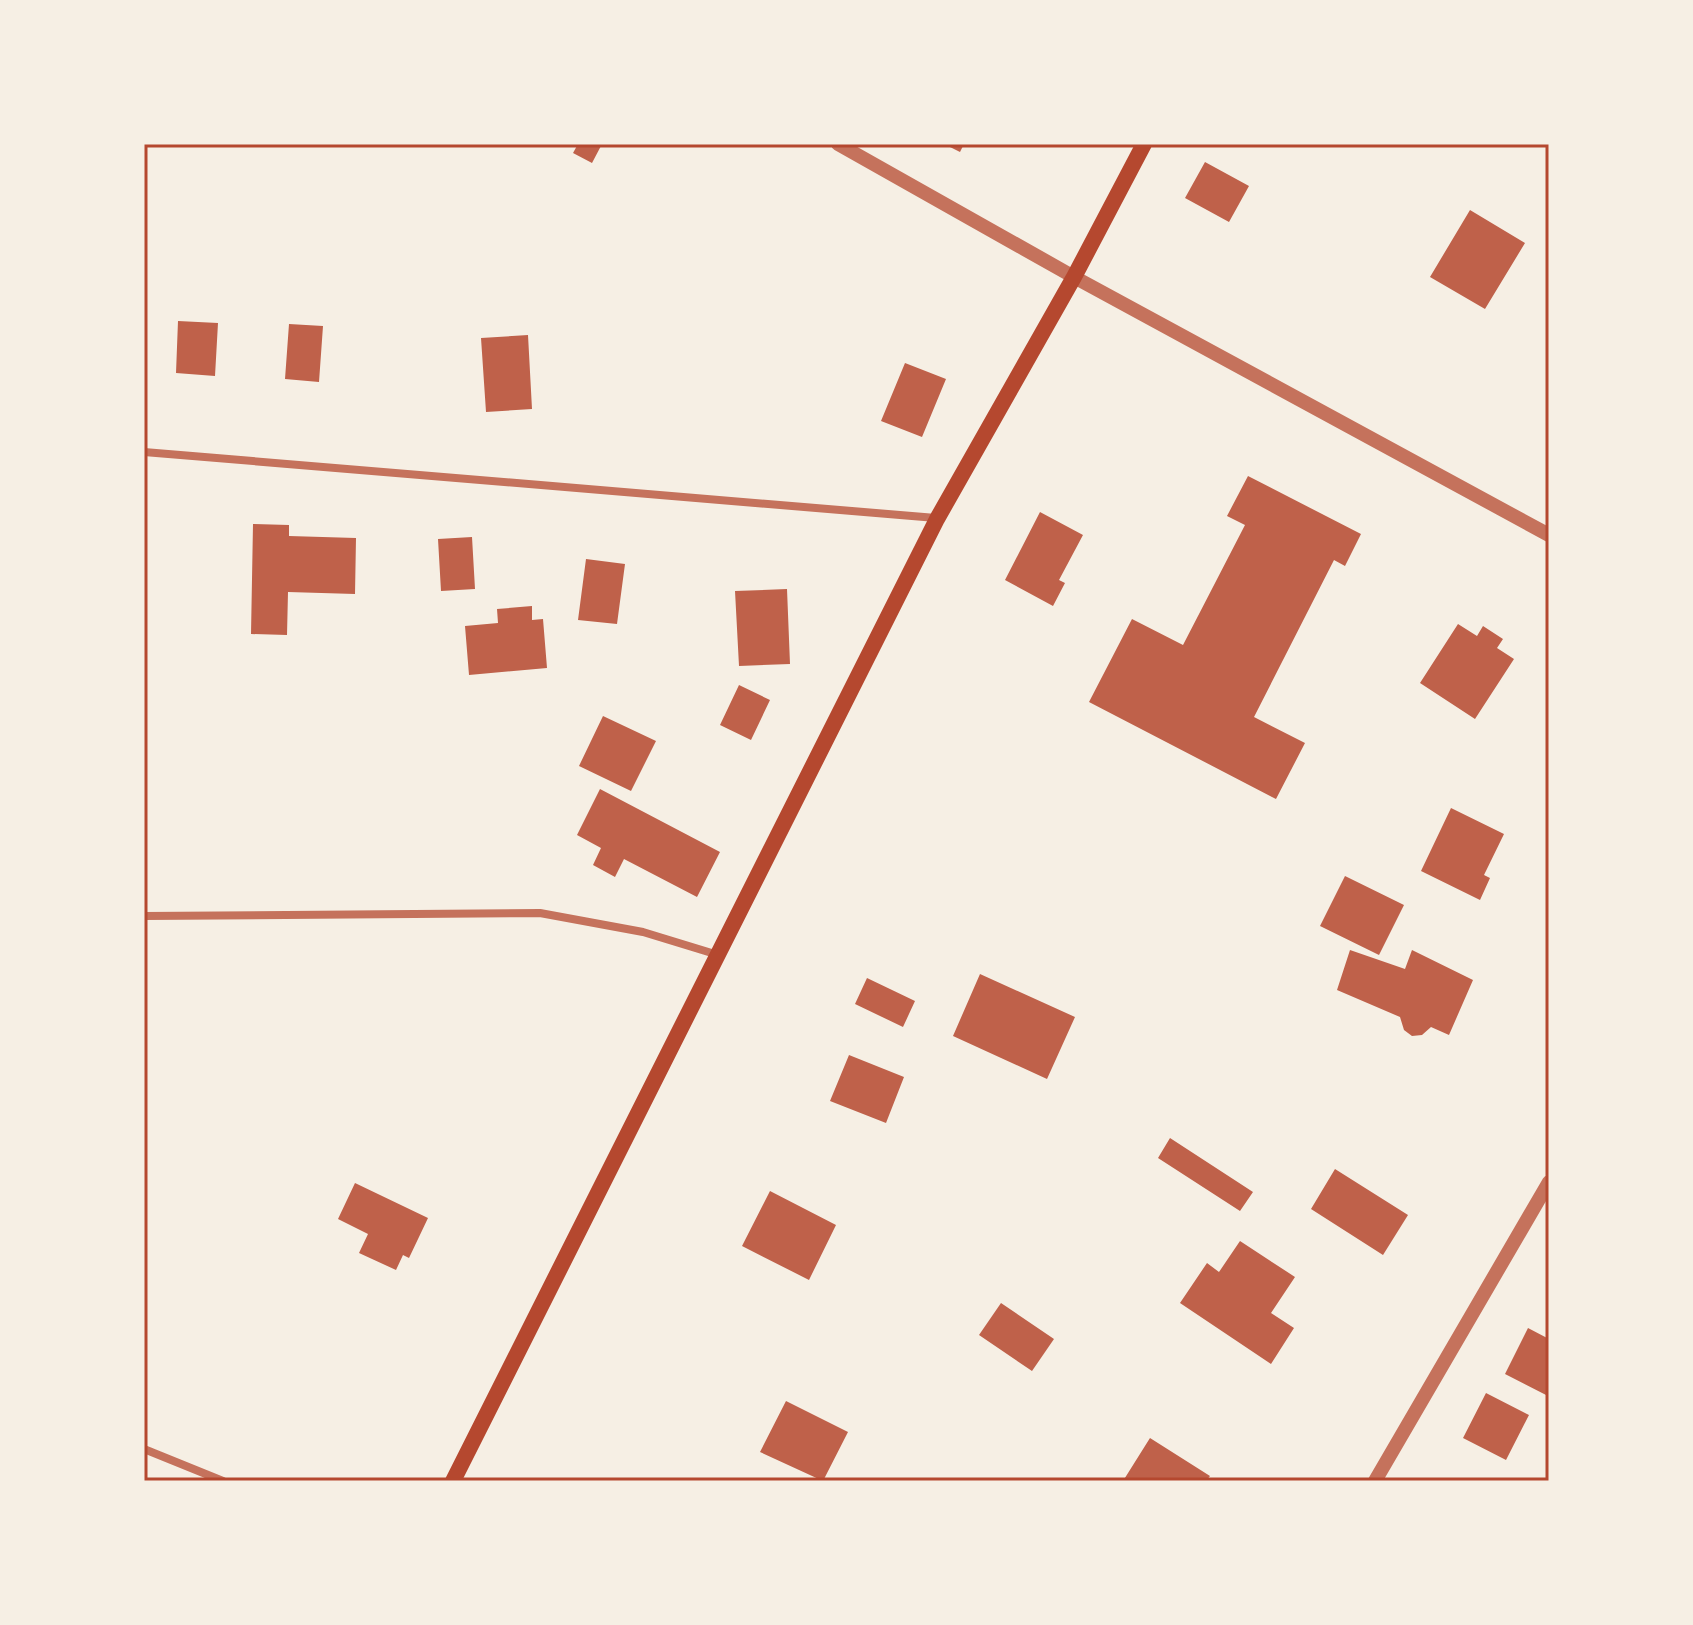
<svg xmlns="http://www.w3.org/2000/svg" width="1693" height="1625" font-family="Lato,sans-serif">
<style>
.building{fill:#bf614a}
.lines{fill:none;stroke-linecap:round;stroke-linejoin:round}
.minor{stroke:#c5725c;stroke-width:8}
.tertiary{stroke:#c5725c;stroke-width:14}
.secondary{stroke:#b5482f;stroke-width:16}
.neatline{fill:none;stroke:#b5482f;stroke-width:3}
</style>
<rect width="100%" height="100%" fill="#f6efe4"/>
<path class="building" d="M578,144H602L592,163L573,153Z
M944,144H964L960,152Z
M1205,162L1249,186L1229,222L1185,198Z
M1470,210L1525,243L1485,309L1430,277Z
M178,321L218,323L215,376L176,373Z
M289,324L323,326L319,382L285,379Z
M528,335L532,409L486,412L481,338Z
M905,363L946,379L922,437L881,421Z
M1248,476L1361,534L1345,566L1334,560L1254,717L1305,743L1276,799L1089,702L1132,619L1183,645L1245,525L1227,516Z
M1040,512L1083,535L1059,580L1065,583L1053,606L1005,580Z
M253,524L289,525V536L356,538L355,594L288,592L287,635L251,634Z
M472,537L475,589L441,591L438,539Z
M586,559L625,564L617,624L578,620Z
M787,589L790,664L739,666L735,591Z
M532,606V620L543,619L547,668L469,675L465,626L498,623L497,609Z
M1458,624L1477,636L1483,626L1503,639L1497,648L1514,659L1475,719L1420,683Z
M739,685L770,700L751,740L720,725Z
M603,716L656,741L631,791L579,766Z
M600,789L720,852L697,897L624,859L615,877L593,865L601,848L577,835Z
M1451,808L1504,834L1484,875L1490,878L1480,900L1421,871Z
M1345,876L1404,905L1379,955L1320,926Z
M1350,950L1405,969L1412,950L1473,980L1449,1035L1431,1027L1422,1035L1412,1036L1404,1030L1400,1017L1337,990Z
M980,974L1075,1017L1047,1079L953,1036Z
M867,978L915,1001L903,1027L855,1004Z
M849,1055L904,1077L886,1123L830,1101Z
M1170,1138L1253,1192L1240,1211L1158,1158Z
M1335,1169L1408,1215L1383,1255L1311,1209Z
M355,1183L428,1218L409,1258L403,1255L396,1270L359,1253L368,1234L338,1219Z
M770,1191L836,1225L809,1280L742,1246Z
M1240,1241L1295,1277L1271,1313L1294,1328L1271,1364L1180,1303L1207,1263L1219,1272Z
M1001,1303L1054,1339L1032,1371L979,1335Z
M1528,1328L1549,1339L1548,1396L1505,1374Z
M1486,1393L1529,1415L1506,1460L1463,1438Z
M786,1401L848,1432L823,1481L760,1452Z
M1150,1438L1210,1476L1206,1481H1123Z"/>
<g class="lines">
<path class="minor" d="M144,452L936,518
M144,916L540,913L643,932L715,954
M144,1449L223,1481"/>
<path class="tertiary" d="M838,144L1074,277L1549,535
M1375,1481L1549,1182"/>
<path class="secondary" d="M453,1481L937,519L1074,277L1144,144"/>
</g>
<rect width="1693" height="1625" fill="none" stroke="#f6efe4" stroke-width="292"/>
<rect x="146" y="146" width="1401" height="1333" class="neatline"/>
</svg>
